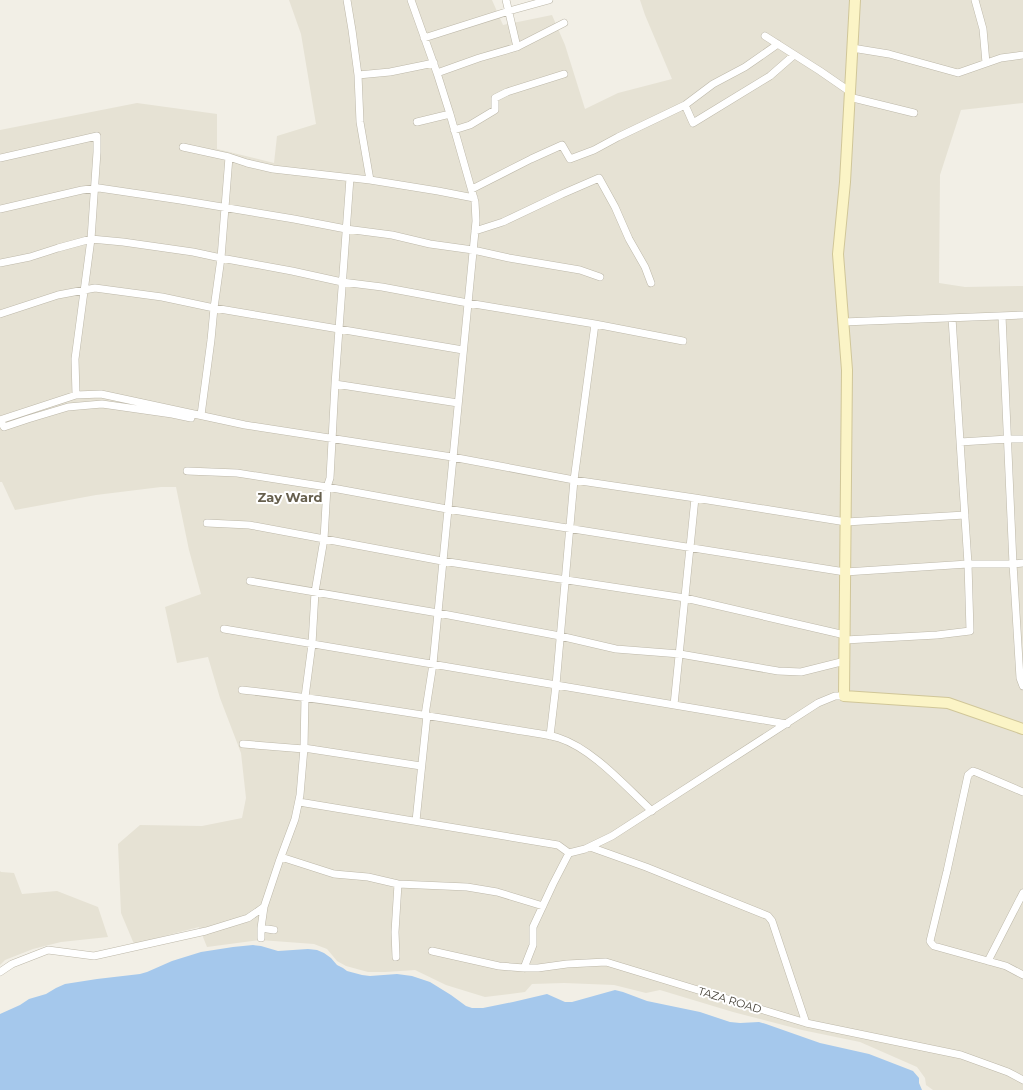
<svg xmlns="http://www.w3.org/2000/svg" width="1023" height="1090" font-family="Montserrat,sans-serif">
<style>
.residential{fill:#e6e2d4}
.water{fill:#a5c8ec}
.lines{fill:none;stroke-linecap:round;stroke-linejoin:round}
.street-casing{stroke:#bdb8a9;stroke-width:8}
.secondary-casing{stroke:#d0c698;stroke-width:12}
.street{stroke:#fff;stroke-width:7}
.secondary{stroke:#fbf4c6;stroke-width:10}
.labels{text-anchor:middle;stroke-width:4;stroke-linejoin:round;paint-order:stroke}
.street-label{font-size:11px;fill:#444036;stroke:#fff}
.quarter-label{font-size:13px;font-weight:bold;fill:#665f4d;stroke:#fff}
</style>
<rect width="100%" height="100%" fill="#f2efe6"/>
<path class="residential" d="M289,0H492L503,25L552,15L565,45L585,109L618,93L672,79L645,15L640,0H1023V103L961,110L940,175L939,283L965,287L1023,286V1090H933L926,1085L925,1078L917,1067L860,1042L802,1030L733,1012L660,990L646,993L614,985L564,983L532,984L525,992L485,997L446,985L415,970L385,972H368L346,966L337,961L327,949L314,944L260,940L207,947L199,927L134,944L121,913L118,844L140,825L202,826L242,818L246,798L241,753L220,698L208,657L177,663L165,607L201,594L189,550L176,487H161L96,495L15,510L2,482H0V130L137,103L217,114V149L274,163L277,136L316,124L301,34Z
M0,871L1,872L14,873L22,894L57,891L98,907L108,937L61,942L33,949L5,960L0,965Z"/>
<path class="water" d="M253,945L261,946L278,951L308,949L317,950L324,953L331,958L337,965L343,968L347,971L362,975L370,976L397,974L412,976L430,982L451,995L466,1006L472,1008H483L513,1002L547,994L565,1002H572L615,990L623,992L647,1001L700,1012L730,1022L740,1023L759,1022L766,1024L820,1043L869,1054L913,1071L919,1078V1083L922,1090H0V1014L20,1005L29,999L46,994L56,988L65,984L97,979L140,974L147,972L172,961L201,952L233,947Z"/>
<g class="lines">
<g class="street-casing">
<path id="street" d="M347,0L352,30L358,75L360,122L370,180
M411,0L437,73L450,114L475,202L476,221L433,664L425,715H427L416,821
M506,0L517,47
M975,0L983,29L986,63
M765,36L820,71L849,91
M424,38L509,11L549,0
M852,48L889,54L958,73L1001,58L1023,55
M437,73L479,58L517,47L564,23
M358,75L390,72L434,63
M849,97L914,113
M685,105L693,123L770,76L794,55
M417,122L450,114
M454,130L470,125L495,110V98L507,92L564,74
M183,147L229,157L247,163L273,169L370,180L438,191L474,198
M0,158L97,136V152L91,239L75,359L76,395
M472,189L531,159L562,145L570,159L594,150L618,137L685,105L713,84L745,67L778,44
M0,209L82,190L99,188L180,200L294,219L346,229L392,235L430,244L473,250L509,258L580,270L600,277
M475,231L503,222L562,194L599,178L615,207L629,239L645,267L651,283
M0,263L30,257L58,248L91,239L123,242L193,252L221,258L292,271L342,282L382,287L468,303L595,324L683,341
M0,314L58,295L95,288L162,297L214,308L463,350
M1002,316L1013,564L1020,678L1023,686
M843,322L1023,315
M335,384L458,403
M201,415L211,340L214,308L221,258L229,157
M0,420L76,395L101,394L245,425L452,457L574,480L695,498L846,522L965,515
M0,420L4,427L28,419L68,407L102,404L172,414L191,418V416
M960,442L1008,439H1023
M187,471L237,473L327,487L447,509L845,572L968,564H1013L1023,563
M207,523L249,525L442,561L685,598L845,635
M250,581L438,613L560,636L616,649L680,654L778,671L801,672L845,661
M224,629L787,724
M845,640L937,635L970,631L968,564L952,318
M242,690C342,701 442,718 541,734C547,735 553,736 559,738C593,749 626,787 652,811
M674,705L695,498
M550,736L556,685L574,480L595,324
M243,744L304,749
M304,748L421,766
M1023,792L976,772L973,771L968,775L947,871L930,941L932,944L934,946L1006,966L1023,975
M299,802L558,845L569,853L585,849L612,836L818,703L835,696H844
M590,847L646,867L768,916L772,921L806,1023
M281,857L334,874L368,877L398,884L467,887L497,892L543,906
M264,907L261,928L274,930
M261,928V938
M432,951L499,966L524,968H538L567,964L606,962L806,1023L961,1055L1008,1072L1023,1080
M396,957L395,932L398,884
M988,961L1023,893
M524,968L533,945V927L553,884L569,853
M0,972L12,964L48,950L94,956L206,931L248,918L264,907L279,862L295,819L300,795L304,748L305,697L312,644L315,592L324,539L327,487L330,478L335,384L350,178"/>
</g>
<g class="secondary-casing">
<path id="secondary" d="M855,0L845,182L838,254L847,370L844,696L948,703L1023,729"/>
</g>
<use href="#street" class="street"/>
<use href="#secondary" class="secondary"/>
</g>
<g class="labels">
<g class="street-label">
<text transform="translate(730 1000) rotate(17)" y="4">TAZA ROAD</text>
</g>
<g class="quarter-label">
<text x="290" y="502">Zay Ward</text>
</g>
</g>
</svg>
